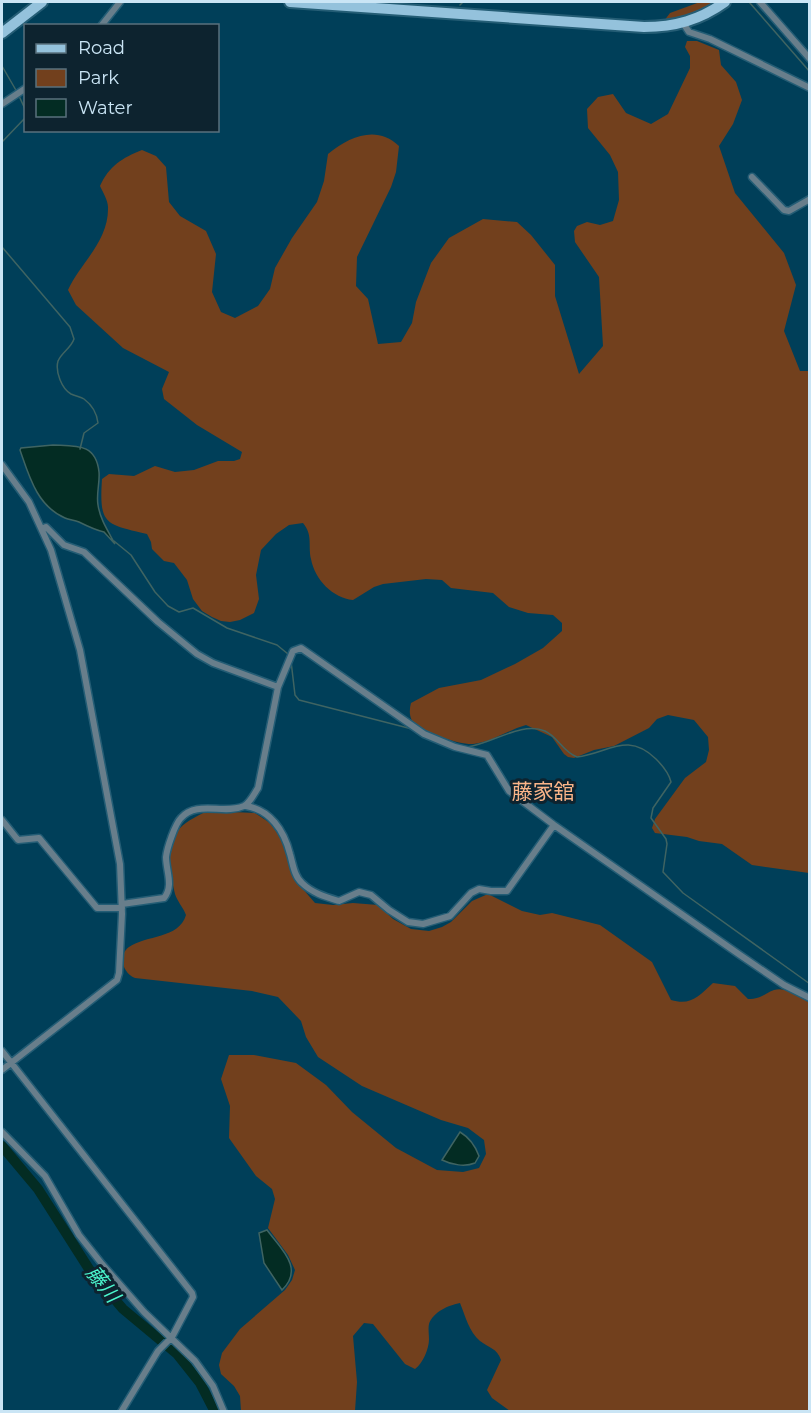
<svg xmlns="http://www.w3.org/2000/svg" width="811" height="1413" font-family="Montserrat,'Noto Sans JP',sans-serif">
<style>
.green{fill:#72401d}
.water{fill:#032c23;stroke:#3f6462;stroke-width:1.5}
.lines{fill:none;stroke-linecap:round;stroke-linejoin:round}
.stream{stroke:#3f6462;stroke-width:1.5}
.river{stroke:#032c23;stroke-width:10}
.minor-casing{stroke:#245d75;stroke-width:9}
.primary-casing{stroke:#245d75;stroke-width:14}
.minor{stroke:#687e8b;stroke-width:6}
.primary{stroke:#94c2dc;stroke-width:10}
.labels{text-anchor:middle;stroke-width:6;stroke-linejoin:round;paint-order:stroke}
.water-label{font-size:20px;font-style:italic;fill:#4bf7ce;stroke:#0d232f}
.quarter-label{font-size:21px;fill:#fbb589;stroke:#0d232f}
</style>
<rect width="100%" height="100%" fill="#003f59"/>
<path class="green" d="M700,2H717L691,16L664,21L670,13Z
M687,41H697L719,50L721,65L736,82L742,100L733,124L719,146L735,193L784,253L796,285L784,331L800,371H809V873L752,865L722,844L699,841L687,837L655,833L652,828L655,819L685,778L706,762L709,750L708,737L694,720L668,715L657,719L649,728L614,746L594,750L574,758L568,757L564,754L552,737L526,725C508,730 492,742 473,744C460,745 426,733 415,724C409,719 409,710 411,703L439,688L481,680L515,664L543,648L562,631V623L553,615L528,613L509,607L493,593L451,588L442,580L426,579L383,584L374,587L353,600C333,598 315,580 311,559C308,545 313,535 303,523L289,525L276,534L261,550L256,575L259,599L254,613L240,620L230,622L221,621L212,617L202,611L193,599L187,580L174,563L164,561L152,549L151,542L147,534C105,524 99,525 102,479L109,474L134,476L155,466L175,472L194,470L218,461H234L240,459L242,452L197,425L164,399L162,389L169,372L123,348L76,305L68,290C81,262 109,241 108,207C108,201 103,192 100,186C109,166 122,158 142,150L156,156L166,167L169,202L180,216L206,231L216,254L212,292L221,312L235,318L258,306L270,289L275,268L292,238L317,202L324,181L328,154C350,136 377,125 399,146L396,172L391,187L357,257L356,286L368,299L378,344L401,342L412,323L416,302L431,263L449,238L483,219L517,222L531,235L555,265V296L579,374L603,346L599,277L575,242L574,231L577,226L587,222L600,225L613,221L619,200L618,172L610,155L588,128L587,109L598,97L613,94L626,113L651,124L668,114L690,68V56L685,47Z
M208,811L255,813L270,823L283,841L290,867L302,888L315,903L333,905L353,903L378,905L393,919L411,929L429,931L442,927L451,922L472,901L488,894L522,911L540,915L552,913L600,925L652,962L671,1000C691,1006 699,996 713,983L735,986L748,999C762,999 763,994 774,990C786,986 800,997 810,1003L809,1411H510L492,1398L487,1390L501,1360C497,1348 489,1348 480,1341C469,1332 465,1315 460,1303C449,1305 433,1312 429,1324C428,1328 429,1335 429,1339C429,1349 423,1363 415,1369L405,1364L373,1324L364,1323L353,1336L357,1382L355,1411H241L240,1396L234,1386L221,1374L219,1365L222,1353L240,1329L285,1290L292,1280L295,1270L288,1255L268,1228L275,1199L272,1189L256,1176L229,1138L230,1106L221,1079L229,1055H254L296,1063L326,1085L352,1112L396,1148L437,1170L463,1172L479,1168L486,1154L484,1140L468,1128L441,1120L362,1086L318,1057L306,1037L301,1021L278,997L252,991L135,978C123,973 117,956 129,947C146,935 179,939 186,915C183,907 177,901 175,894C165,850 163,830 208,811Z"/>
<path class="water" d="M53,445C76,446 96,443 99,472C100,483 96,494 98,505C100,519 108,531 115,544L104,532C95,530 87,526 79,522C74,520 69,520 65,518C37,506 29,476 20,450L21,448Z
M460,1132C470,1138 475,1145 479,1156L475,1163C465,1167 452,1165 442,1160Z
M267,1230C280,1248 305,1268 282,1290L264,1263L259,1233Z"/>
<g class="lines">
<path class="stream" d="M749,2L810,72
M460,5L463,2
M2,66L17,92
M2,142L25,118V109L19,96
M2,247L70,327L74,339C71,348 62,352 58,361C55,372 62,389 71,394C75,396 81,397 84,399C92,405 97,414 98,423L84,433L80,449
M114,541L131,555L155,592L168,606L179,612L193,608L227,628L277,645L288,654
M291,661L295,695L299,700L412,729
M467,747C492,744 521,721 545,731C558,737 563,752 577,757C609,753 627,731 656,759C663,766 669,773 671,782L653,808L651,818L666,839L667,844L663,872L683,893L810,984"/>
<path class="river" d="M2,1146L38,1189L89,1269L123,1309L177,1354L200,1383L215,1412"/>
<g class="minor-casing">
<path id="minor" d="M760,2L810,59
M683,23L689,32L710,39L810,88
M101,26L120,2
M2,104L26,88
M752,177L784,210L789,211L810,199
M2,465L29,502L51,550L80,650L120,864L122,914L119,973L117,980L2,1070
M42,529L46,527L64,545L84,552L158,622L197,654L213,663L278,687
M246,806C270,810 284,830 290,854C293,864 294,876 302,883C312,893 326,897 339,901L359,892L371,895L389,910L408,922L423,924L450,916L471,893L479,889L491,891H507L554,825
M2,820L18,840L39,838L97,908H122
M122,904L164,898C174,886 166,871 166,857C167,848 175,824 181,818C197,800 224,815 244,806C250,803 254,794 258,788L278,687L293,651L301,648L424,734L455,747L487,755L509,791L554,825L740,955L784,985L810,998
M2,1051L192,1293L193,1297L172,1337L158,1351L121,1412
M2,1132L45,1176L79,1235L102,1264L144,1312L195,1361L213,1386L224,1412"/>
</g>
<g class="primary-casing">
<path id="primary" d="M290,2L644,27C675,27 700,20 725,2
M2,33L42,2"/>
</g>
<use href="#minor" class="minor"/>
<use href="#primary" class="primary"/>
</g>
<g class="labels">
<g class="water-label">
<text transform="translate(103 1284) rotate(51)" y="7">藤川</text>
</g>
<g class="quarter-label">
<text x="543" y="799">藤家舘</text>
</g>
</g>
<rect width="811" height="1413" fill="none" stroke="#cae5f5" stroke-width="6"/>
<rect x="24" y="24" width="195" height="108" fill="#0d232f" stroke="#59717e" stroke-width="1.5"/>
<rect x="36" y="44" width="30" height="9" fill="#94c2dc" stroke="#59717e" stroke-width="1.5"/>
<text x="78" y="54" font-size="18" fill="#cae5f5">Road</text>
<rect x="36" y="69" width="30" height="18" fill="#72401d" stroke="#59717e" stroke-width="1.5"/>
<text x="78" y="84" font-size="18" fill="#cae5f5">Park</text>
<rect x="36" y="99" width="30" height="18" fill="#032c23" stroke="#59717e" stroke-width="1.5"/>
<text x="78" y="114" font-size="18" fill="#cae5f5">Water</text>
</svg>
